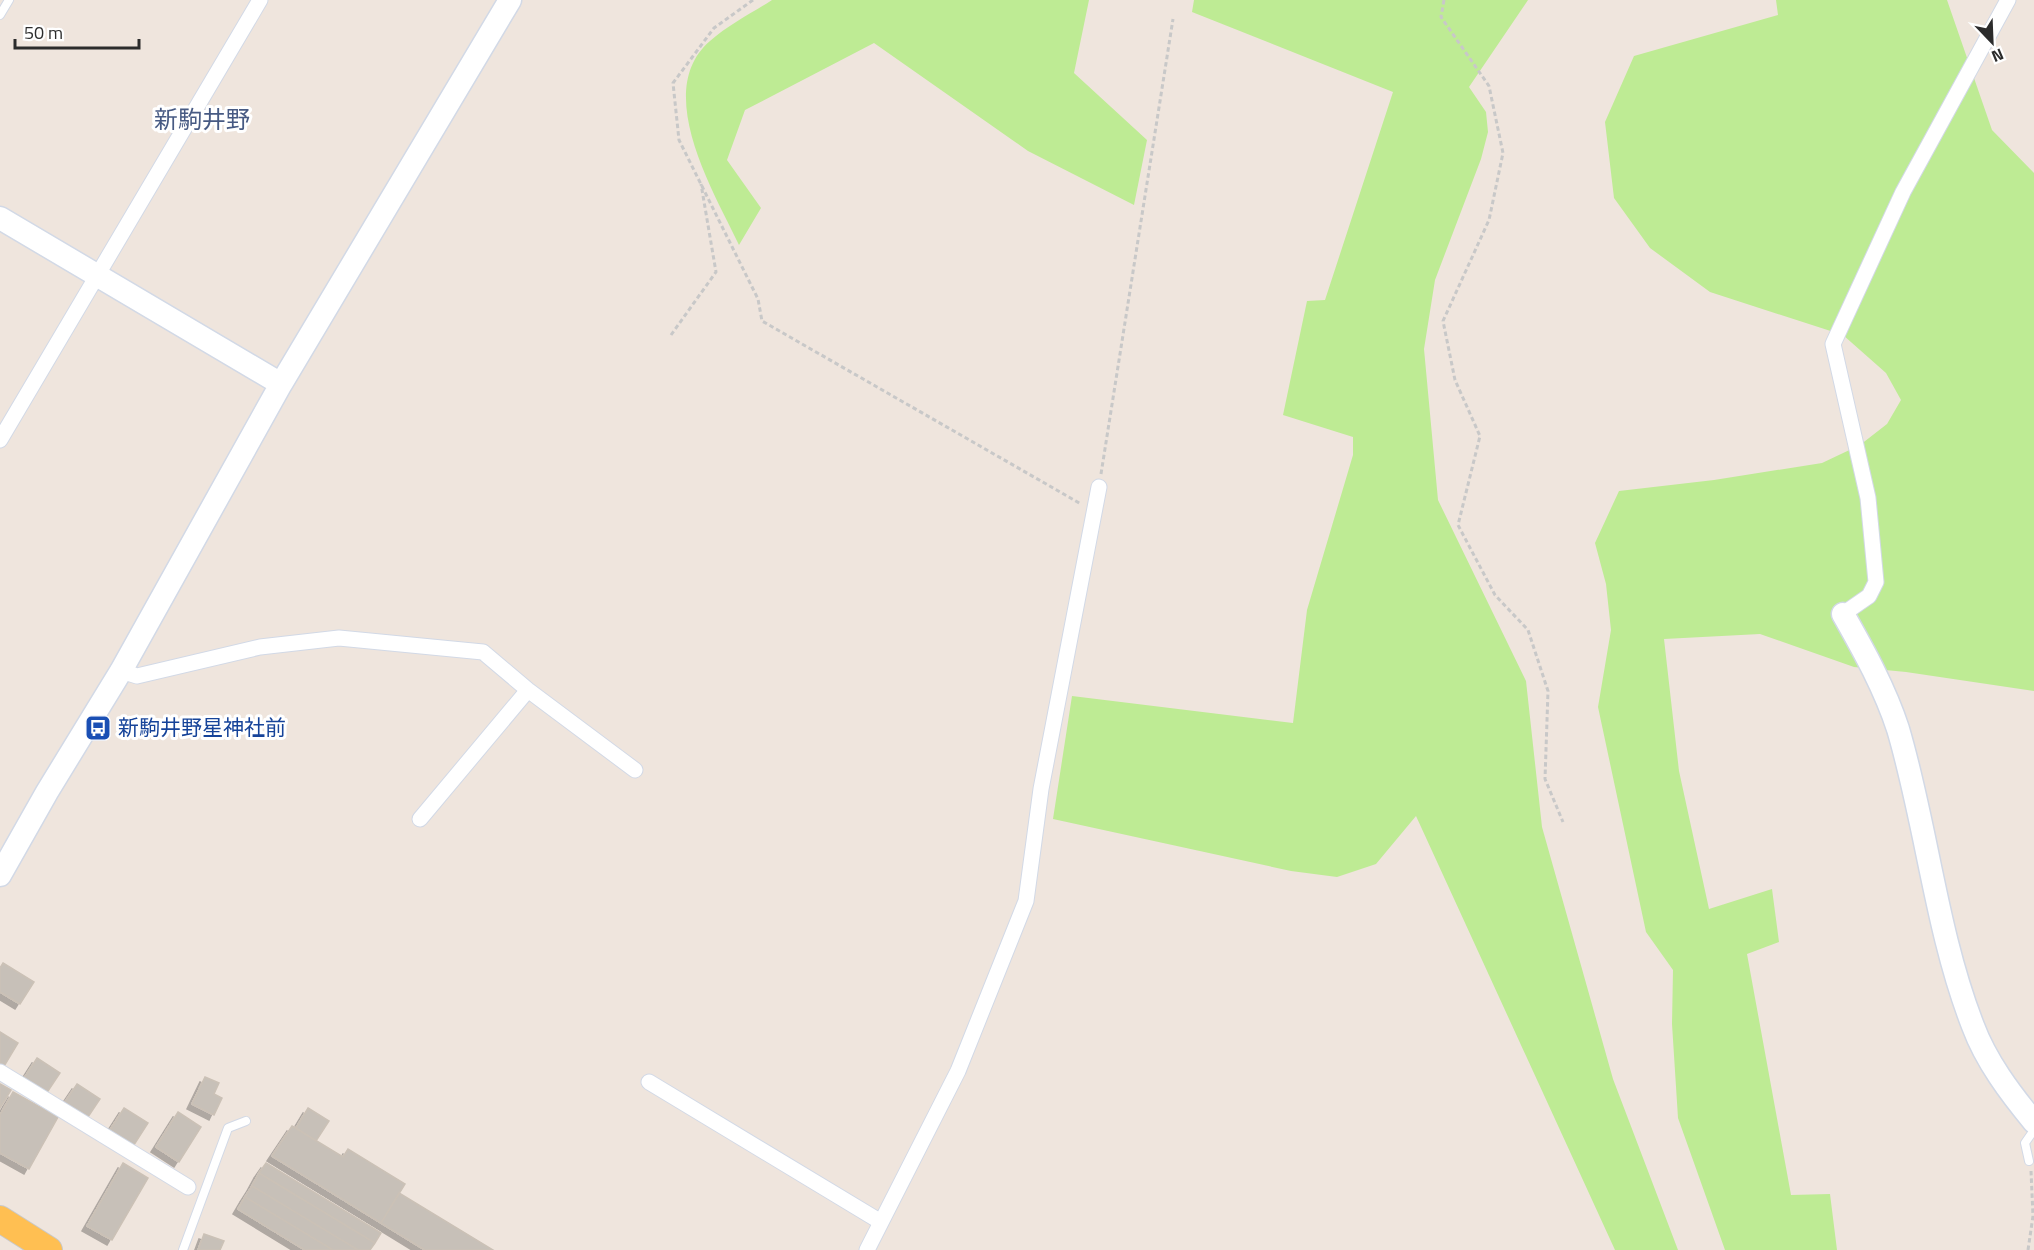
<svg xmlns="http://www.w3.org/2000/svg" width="2034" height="1250" font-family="'Titillium Web','Noto Sans JP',sans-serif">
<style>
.green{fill:#beeb94}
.building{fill:#c7c0b8;stroke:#cbc1b6;stroke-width:1.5;filter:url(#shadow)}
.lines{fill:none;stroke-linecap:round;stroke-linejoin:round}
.lane-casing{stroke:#d2d9e6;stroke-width:10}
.street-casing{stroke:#d2d9e6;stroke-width:17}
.secondary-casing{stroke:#d2d9e6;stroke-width:25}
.primary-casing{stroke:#c8c8c8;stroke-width:28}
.path{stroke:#c8c8c8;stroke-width:3;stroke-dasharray:4.5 3;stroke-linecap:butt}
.lane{stroke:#fff;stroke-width:8}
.street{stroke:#fff;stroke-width:15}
.secondary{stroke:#fff;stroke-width:22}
.primary{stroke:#ffbf52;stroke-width:26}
.labels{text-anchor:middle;stroke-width:6;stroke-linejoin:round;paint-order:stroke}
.transit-label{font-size:21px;fill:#164399;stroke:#fff;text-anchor:start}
.quarter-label{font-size:24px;fill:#475a83;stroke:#fff}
</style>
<defs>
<filter id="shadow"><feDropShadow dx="-5" dy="5" stdDeviation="0" flood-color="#0004"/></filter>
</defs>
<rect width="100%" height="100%" fill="#efe5dd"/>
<path class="green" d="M772,0H1089L1074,73L1147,140L1134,205L1028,151L874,43L745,110L727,160L761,208L739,245C714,192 652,91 710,41C728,25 752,13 772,0Z
M1194,0H1528L1469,87L1486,112L1488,132L1481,159L1435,280L1424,349L1438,500L1526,681L1542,827L1613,1079L1678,1250H1615L1416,816L1376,864L1337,877L1291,871L1053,819L1072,696L1293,723L1307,610L1353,455V437L1283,415L1307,301L1325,300L1393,92L1192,12Z
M1776,0H1947L1992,130L2034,173V691L1906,672L1854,667L1760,634L1664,639L1679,771L1709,909L1772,889L1779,942L1747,954L1791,1195L1830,1194L1837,1250H1725L1678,1118L1672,1024L1673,970L1646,932L1598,707L1611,630L1606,584L1595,543L1619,491L1714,480L1822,463L1860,445L1887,424L1901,400L1886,373L1843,335L1710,292L1650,248L1614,198L1605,122L1634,56L1778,15Z"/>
<path class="building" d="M3,963L34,982L20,1004L0,992V968Z
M0,1032L18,1043L3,1068L0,1066Z
M37,1058L60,1073L46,1094L23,1080Z
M205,1077L219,1083L214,1094L222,1098L214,1115L192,1104Z
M0,1084L11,1090L0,1108Z
M77,1084L100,1099L86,1120L63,1105Z
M13,1092L58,1117L29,1169L0,1153V1115Z
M124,1108L148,1123L132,1148L108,1133Z
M308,1108L329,1121L316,1141L296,1128Z
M178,1112L201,1127L179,1162L156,1147Z
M292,1126L343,1157L348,1149L405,1184L381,1223L272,1156Z
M123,1163L148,1178L112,1240L87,1226Z
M266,1163L381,1233L375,1243L259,1173Z
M259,1173L375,1243L370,1250H358L252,1186Z
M252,1186L358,1250H333L245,1197Z
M399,1193L493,1250H425L381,1223Z
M245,1197L333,1250H305L238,1209Z
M204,1234L224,1241L220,1250H198Z"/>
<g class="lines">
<g class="lane-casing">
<path id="lane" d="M0,15L9,0
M2029,1161L2025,1143L2034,1130
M183,1250L228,1128L246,1121"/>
</g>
<g class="street-casing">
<path id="street" d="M0,440L260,0
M1843,614L1869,596L1876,582L1868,498L1833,344L1903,192L2008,0
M121,671L137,676L260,647L339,638L483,652L528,690L635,770
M420,819L528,690
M0,1072L188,1187
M649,1082L881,1222
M867,1250L958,1071L1026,901L1041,789L1099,487"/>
</g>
<g class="secondary-casing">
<path id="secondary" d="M0,218L281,384
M1843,614C1864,651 1885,689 1898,729C1927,827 1936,931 1973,1026C1986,1061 2010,1093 2034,1122
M0,875L47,792L121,671L281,384L510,0"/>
</g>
<g class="primary-casing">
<path id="primary" d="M0,1219L49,1250"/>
</g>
<path class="path" d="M753,0L714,28L673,83L679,140L758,299L762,321L1081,504
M1444,0L1441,17L1489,86L1503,153L1489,220L1443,321L1455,380L1480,436L1458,525L1495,595L1528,630L1548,691L1545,779L1563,822
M671,335L716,272L701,184
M1101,474L1173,19
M2028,1250L2033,1216L2031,1171"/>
<use href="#lane" class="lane"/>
<use href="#street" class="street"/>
<use href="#secondary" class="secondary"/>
<use href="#primary" class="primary"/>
</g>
<defs>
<g id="bus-square" transform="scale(1.35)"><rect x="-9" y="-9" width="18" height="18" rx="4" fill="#1a4fb4" stroke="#fff"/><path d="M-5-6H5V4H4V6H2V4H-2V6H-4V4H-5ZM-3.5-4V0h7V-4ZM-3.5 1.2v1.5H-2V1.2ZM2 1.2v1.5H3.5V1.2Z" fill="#fff"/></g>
</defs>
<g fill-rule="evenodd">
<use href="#bus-square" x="98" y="728"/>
</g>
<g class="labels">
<g class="transit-label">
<text x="118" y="735">新駒井野星神社前</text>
</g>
<g class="quarter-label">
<text x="202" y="128">新駒井野</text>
</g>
</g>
<g transform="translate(1992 42) rotate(157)" stroke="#ffffff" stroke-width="4.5" paint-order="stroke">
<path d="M0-4.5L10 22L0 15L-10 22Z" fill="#2c2c2c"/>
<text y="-9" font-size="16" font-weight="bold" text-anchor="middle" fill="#2c2c2c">N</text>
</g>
<path d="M15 39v9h124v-9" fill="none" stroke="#2c2c2c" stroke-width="3"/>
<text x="24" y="39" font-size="18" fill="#2c2c2c" stroke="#ffffff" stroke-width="4.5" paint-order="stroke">50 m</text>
</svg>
